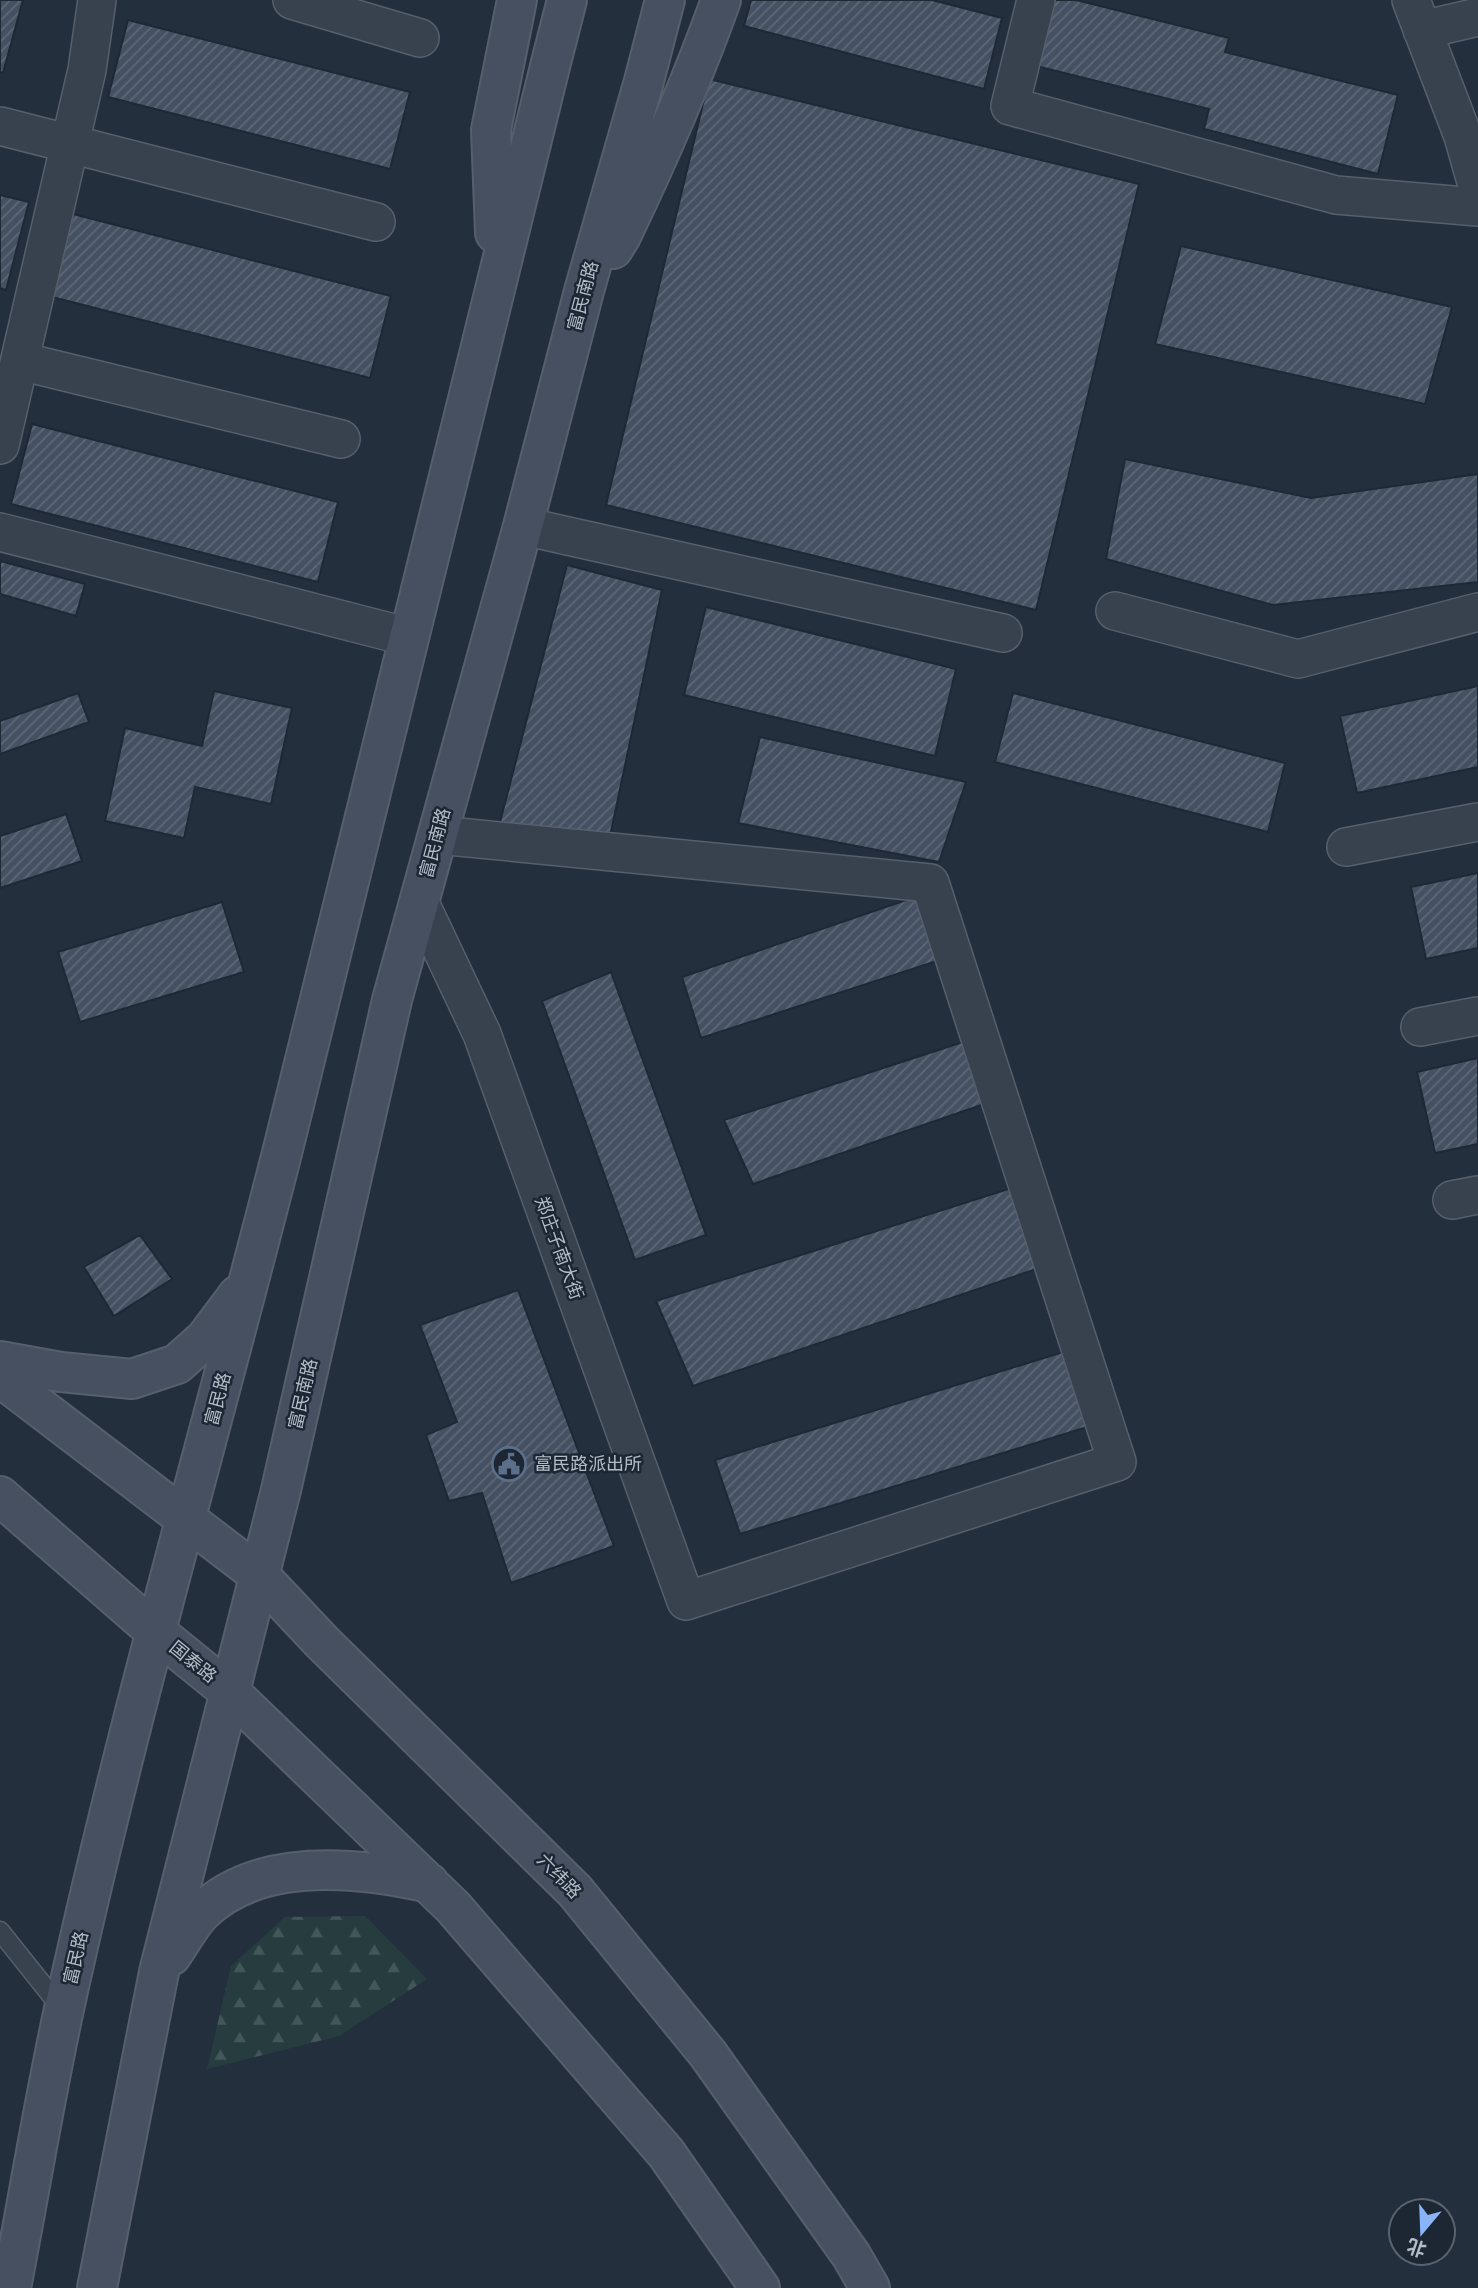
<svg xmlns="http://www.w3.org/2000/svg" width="1478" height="2288" font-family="Manrope,'Noto Sans SC',sans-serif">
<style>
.forest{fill:url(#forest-firs)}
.building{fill:url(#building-hatch);stroke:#1f2835;stroke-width:2}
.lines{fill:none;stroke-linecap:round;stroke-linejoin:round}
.service-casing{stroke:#565f6c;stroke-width:21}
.minor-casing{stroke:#565f6c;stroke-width:40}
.secondary-casing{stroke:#565f6c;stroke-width:42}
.service{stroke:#38414e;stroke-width:18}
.minor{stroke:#38414e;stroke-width:37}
.secondary{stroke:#465061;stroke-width:38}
.labels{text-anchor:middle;stroke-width:5;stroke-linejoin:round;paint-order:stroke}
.street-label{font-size:18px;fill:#b4bcc9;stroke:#1d2633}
.poi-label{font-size:18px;fill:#b4bcc9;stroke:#1d2633;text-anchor:start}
</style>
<defs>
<pattern id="forest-firs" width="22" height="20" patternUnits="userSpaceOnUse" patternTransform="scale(1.75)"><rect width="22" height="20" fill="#263c3f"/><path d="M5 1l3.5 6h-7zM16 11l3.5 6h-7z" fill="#435659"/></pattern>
<pattern id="building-hatch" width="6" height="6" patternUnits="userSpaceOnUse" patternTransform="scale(1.75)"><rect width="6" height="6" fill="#455162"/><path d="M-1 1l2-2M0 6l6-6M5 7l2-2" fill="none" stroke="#5d6877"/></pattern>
</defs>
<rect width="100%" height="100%" fill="#242f3e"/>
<path class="forest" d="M365,1916L427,1979L339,2036L207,2069L231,1966L285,1917Z"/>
<path class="building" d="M0,0H23L3,73L0,72Z
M751,0H932L1002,18L984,89L744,26Z
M1052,0H1076L1229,38L1225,52L1398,95L1378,174L1204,129L1209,109L1036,66Z
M128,20L410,92L390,169L108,97Z
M709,79L1139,184L1036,610L606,505Z
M0,195L29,202L6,290L0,288Z
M73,214L391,296L370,378L52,297Z
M1181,246L1452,307L1425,404L1155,344Z
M32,424L338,502L318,582L11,504Z
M1125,459L1311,498L1478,474V582L1273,605L1106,559Z
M0,561L85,584L76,616L0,594Z
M567,565L662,590L608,846L500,822Z
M706,607L956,669L935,756L684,695Z
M1478,686V767L1357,793L1340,716Z
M214,691L292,708L271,804L195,787L184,838L105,821L125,728L202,746Z
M78,693L89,722L0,754V721Z
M1013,693L1285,763L1268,832L995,762Z
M760,737L966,782L939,862L738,823Z
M66,814L82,861L0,888V836Z
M1478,873V948L1426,959L1411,887Z
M915,897L940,960L701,1038L682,977Z
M222,902L244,972L80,1022L58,952Z
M611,972L706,1235L635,1260L542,1001Z
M969,1040L993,1101L753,1184L724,1120Z
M1478,1058V1144L1435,1153L1417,1072Z
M1018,1186L1048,1265L693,1386L656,1301Z
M140,1235L172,1279L114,1316L84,1267Z
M518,1290L614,1546L511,1583L482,1493L449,1501L426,1435L457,1422L420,1325Z
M1076,1348L1097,1424L740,1534L715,1460Z"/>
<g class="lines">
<g class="service-casing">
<path id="service" d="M0,1931L63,2010"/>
</g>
<g class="minor-casing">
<path id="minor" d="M292,0L420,38
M1036,0L1010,106L1336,195L1478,207
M1411,0L1463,136L1478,189
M1422,30L1478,17
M0,126L376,222
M20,361L341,439
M0,445L87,70L97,0
M523,526L1003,633
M0,532L409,637
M1115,611L1298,659L1478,612
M1346,847L1478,822
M419,901L482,1034L686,1601L1117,1462L930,883L438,835
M1420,1027L1478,1016
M1452,1200L1478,1195"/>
</g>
<g class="secondary-casing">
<path id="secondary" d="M495,233L491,130L517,0
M613,249L621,236C658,159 692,81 721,0
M0,1361L61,1372L132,1379L177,1364L205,1339L238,1295
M0,1377L258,1574L322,1642L575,1891L708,2054L851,2255L870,2288
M0,1496L156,1632L230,1692L453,1907L666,2153L760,2288
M171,1956C181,1942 190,1924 202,1912C260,1856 358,1867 429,1883
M11,2288C29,2195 44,2101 64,2009C127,1720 210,1436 283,1149C379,766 469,382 567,0
M97,2288L159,1972L281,1490L392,1000L523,526L584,291L644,81L665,0"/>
</g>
<use href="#service" class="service"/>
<use href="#minor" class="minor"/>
<use href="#secondary" class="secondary"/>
</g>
<defs>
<g id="civic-ring" transform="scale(1.75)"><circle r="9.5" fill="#1d2633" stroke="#5c6f8a" stroke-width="1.5"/><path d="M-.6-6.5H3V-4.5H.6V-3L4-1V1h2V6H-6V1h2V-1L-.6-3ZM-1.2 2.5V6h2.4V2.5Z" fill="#5c6f8a"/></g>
</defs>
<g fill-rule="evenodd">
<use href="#civic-ring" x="509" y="1464"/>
</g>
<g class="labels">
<g class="street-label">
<text transform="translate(583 296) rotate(-75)" y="6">富民南路</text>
<text transform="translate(435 843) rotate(-75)" y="6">富民南路</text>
<text transform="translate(559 1248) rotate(70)" y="6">郑庄子南大街</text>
<text transform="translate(303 1394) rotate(-77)" y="6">富民南路</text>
<text transform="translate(218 1399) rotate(-75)" y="6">富民路</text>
<text transform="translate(193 1662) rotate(39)" y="6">国泰路</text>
<text transform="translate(559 1876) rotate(46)" y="6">六纬路</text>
<text transform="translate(76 1958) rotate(-77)" y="6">富民路</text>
</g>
<g class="poi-label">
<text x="534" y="1470">富民路派出所</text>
</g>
</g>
<g transform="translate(1422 2232) rotate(199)"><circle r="33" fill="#1d2633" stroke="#59626f" stroke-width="2"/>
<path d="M0-5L12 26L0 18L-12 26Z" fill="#8ab4f8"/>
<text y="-10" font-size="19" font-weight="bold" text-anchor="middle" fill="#b4bcc9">北</text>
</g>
</svg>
